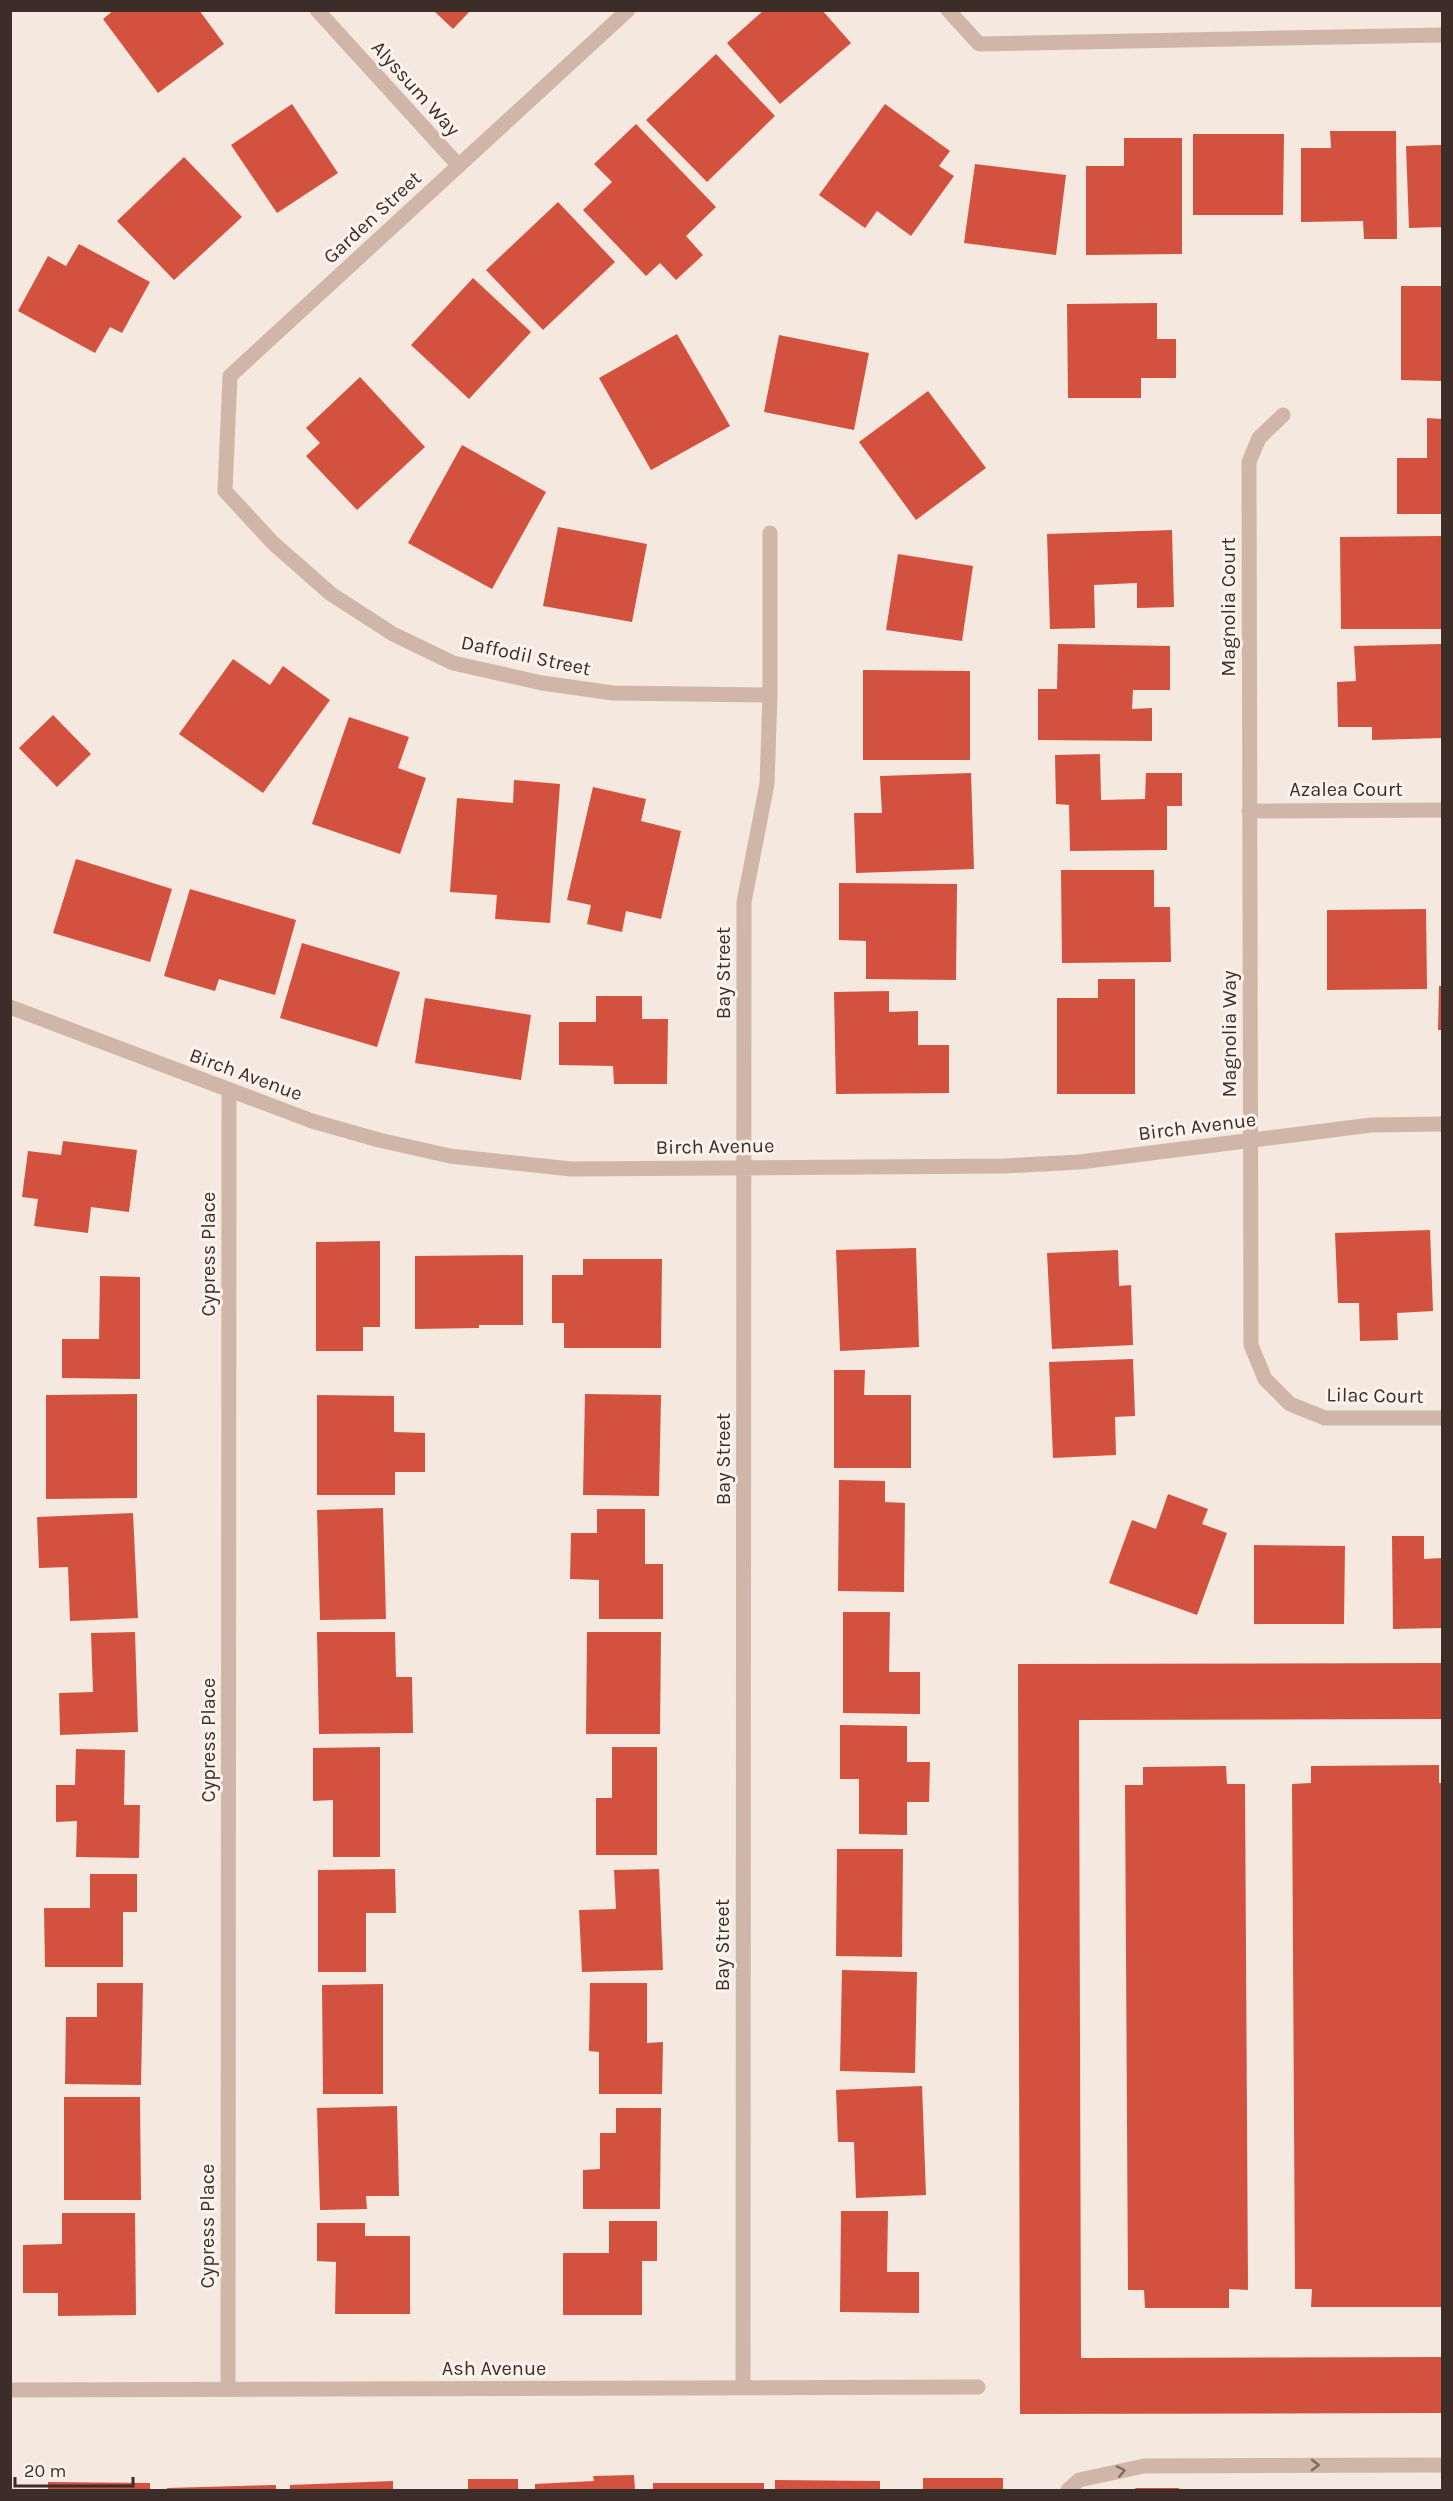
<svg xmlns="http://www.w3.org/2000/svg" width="1453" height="2501" font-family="Karla,sans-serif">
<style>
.building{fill:#d3523f}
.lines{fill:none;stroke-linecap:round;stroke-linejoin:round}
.lane{stroke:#d0b6a8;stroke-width:15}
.street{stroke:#d0b6a8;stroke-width:15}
.oneway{stroke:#7f6b62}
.labels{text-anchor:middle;stroke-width:6;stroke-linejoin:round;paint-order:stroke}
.street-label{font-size:20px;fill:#3c2d29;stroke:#fcf3ec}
</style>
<rect width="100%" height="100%" fill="#f5e8de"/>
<path class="building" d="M114,10H199L224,44L158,93L103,19Z
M433,10H471L453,29Z
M764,10H822L851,43L780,104L727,43Z
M716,54L775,116L707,182L646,120Z
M292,104L338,173L277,213L231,145Z
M885,104L950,151L939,166L954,176L911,236L877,211L865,228L819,195Z
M636,124L716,207L686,236L703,255L676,280L660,263L646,276L583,210L612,182L594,164Z
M1330,131H1396L1397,239H1364L1363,221L1301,222V148H1331Z
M1193,134H1284L1283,215H1193Z
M1124,138H1182V254L1086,255V166H1124Z
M1442,145V227L1409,228L1406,146Z
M184,157L242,217L174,280L117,221Z
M975,164L1066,175L1056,255L964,243Z
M558,202L615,262L543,330L486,270Z
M79,244L150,282L122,333L110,327L95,353L18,311L48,256L66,266Z
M473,278L531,332L469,399L411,345Z
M1401,286H1442V381L1401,380Z
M1157,303V339H1176V378H1141V398H1068L1067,304Z
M677,334L730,426L651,470L599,378Z
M779,335L869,353L854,430L764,412Z
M360,377L425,447L357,510L306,456L320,443L306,428Z
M928,391L986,468L916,520L859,442Z
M1427,418L1442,419V514H1397V458H1427Z
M462,445L546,492L492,589L408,543Z
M558,527L647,544L632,622L543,606Z
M1172,530L1174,607L1137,608V583L1094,585L1095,628L1050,629L1047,534Z
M1442,536V629H1341L1340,537Z
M898,554L973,566L962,641L886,630Z
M1058,644L1170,646V690H1133L1132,709L1152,708V741L1038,740V689H1057Z
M1441,644L1442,738L1372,740V727H1338L1337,682L1356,681L1354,646Z
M233,659L270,685L283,666L330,700L263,793L179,734Z
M863,670L970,671V760H863Z
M53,715L91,754L57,787L19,748Z
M349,717L409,737L398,768L426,778L400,854L312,824Z
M1100,754L1101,800L1145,799L1146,773H1182V806H1167V850L1070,851L1069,805L1056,804L1055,755Z
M971,773L974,869L856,873L854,813H882L880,776Z
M514,780L560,784L550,923L495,919L497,895L450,892L457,798L513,803Z
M593,787L646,799L641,821L681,831L661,919L626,911L622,932L587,924L591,905L567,900Z
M76,859L172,889L150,962L53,933Z
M1061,870H1154V907H1170L1171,962L1062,963Z
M839,883L957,884L956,980L866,979V941L839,940Z
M190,889L296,920L275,995L219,979L215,991L164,976Z
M1426,909L1427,989L1327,990V910Z
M302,943L400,972L377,1047L280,1018Z
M1098,979H1135V1094H1057V998H1098Z
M1439,986H1442V1030H1438Z
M889,991V1012L918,1011V1045H949V1093L836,1094L834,992Z
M596,996H642V1019H668L667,1084H614L613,1066L559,1065V1022H596Z
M425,998L531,1015L521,1080L415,1063Z
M63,1141L137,1150L129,1212L91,1207L88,1233L34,1226L38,1199L22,1197L28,1151L61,1155Z
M1430,1230L1433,1311L1397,1313L1398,1340L1360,1341L1359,1303H1338L1335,1233Z
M380,1241V1327H363V1351H316V1242Z
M916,1248L919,1347L840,1351L836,1250Z
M1118,1250L1119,1286L1131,1285L1133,1345L1052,1349L1047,1253Z
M523,1255V1325H479V1328L415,1329V1256Z
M583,1259H662L661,1348H564V1323H552V1275H583Z
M100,1276L140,1277V1379L62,1378V1339H99Z
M1133,1359L1135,1416L1115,1417L1116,1455L1053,1458L1049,1362Z
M834,1370H865L864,1395H911V1468H834Z
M137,1394V1498L46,1499V1395Z
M585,1394L661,1395L659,1496L583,1495Z
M317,1395L394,1396V1432L425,1433V1472H395V1495H317Z
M839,1480L885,1481V1502L905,1503L904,1592L838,1591Z
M1168,1494L1208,1509L1202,1524L1227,1533L1197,1615L1109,1583L1132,1520L1156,1529Z
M383,1508L386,1619L320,1620L317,1510Z
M597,1509H645V1564H663V1619H599V1580L570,1579L571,1533H597Z
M133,1513L138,1618L70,1621L68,1567L39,1568L37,1517Z
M1392,1536H1424V1559L1442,1558V1628L1393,1629Z
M1254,1545L1345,1546L1344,1624H1254Z
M843,1612H890L889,1672H920V1714L843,1713Z
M135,1632L138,1732L60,1735L59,1693L93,1692L91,1633Z
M317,1632H395L396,1677H412L413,1733L319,1734Z
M587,1632H661L660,1734H586Z
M1442,1663V1719L1079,1720L1081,2358L1442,2357V2413L1020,2414L1018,1664Z
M840,1725L907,1726V1762H930L929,1802H907V1835L859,1834V1779H840Z
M380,1747V1857H333V1800L313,1801V1748Z
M612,1747H657V1855H596V1798H612Z
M76,1749L125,1750L124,1805H140L139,1858L76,1857L77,1821L56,1822V1785H75Z
M1439,1765V1783H1442L1441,2307H1311L1312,2289H1295L1292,1784L1311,1783V1766Z
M1226,1766L1227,1784H1245L1248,2290L1229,2289V2308H1145L1144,2290H1128L1125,1785H1143V1767Z
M837,1849H903L902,1957L836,1956Z
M395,1869L396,1913H366V1972H318V1870Z
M659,1869L663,1970L582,1972L579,1910L616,1909L614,1870Z
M90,1874H137V1912H123V1967H45L44,1908H90Z
M842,1970L917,1972L915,2073L840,2071Z
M97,1983H143L141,2085L65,2084L66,2017H97Z
M590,1983H647V2043L663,2042L662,2094H599V2052L589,2051Z
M383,1984V2094H323L322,1985Z
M922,2086L926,2195L856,2198L854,2142H838L836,2090Z
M64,2097H140L141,2200H64Z
M397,2106L399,2196H366L367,2209L320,2210L317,2108Z
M616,2108H661L660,2209H583V2170L600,2169V2133H616Z
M841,2211H888L887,2272H919V2313L840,2312Z
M62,2213H135L136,2315L58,2316V2293H23V2245L62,2244Z
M609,2221H657V2261H642V2315H563V2253H609Z
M317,2223H365V2236H410V2314H335L336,2262L317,2261Z
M634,2475L635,2490H535V2484L594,2481L593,2476Z
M923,2478H1003V2490H923Z
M468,2479H518V2490H468Z
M775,2480L880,2481V2490H775Z
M393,2481V2490H290V2485Z
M48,2482L150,2483V2490H48Z
M653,2483H764V2490H653Z
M276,2485V2490H167V2488Z
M1136,2488H1179V2490H1133Z"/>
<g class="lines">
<path class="lane" d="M1068,2490L1079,2480L1144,2466L1442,2465"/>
<path class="street" d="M317,10L459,166
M628,10L230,376L225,491L273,543L331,594L393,634L453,663L542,683L613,693L770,695
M948,10L979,44L1442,35
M1283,415L1259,438L1249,462L1251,1345L1265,1379L1290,1404L1325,1418H1442
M1249,811L1442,810
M10,1007L312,1121L379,1140L450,1156L571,1169L1004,1166L1080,1162L1371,1125L1442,1124
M743,2388L744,902L767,784L770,695V533
M228,2389L229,1090
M10,2390L978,2387"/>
</g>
<defs><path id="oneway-chevron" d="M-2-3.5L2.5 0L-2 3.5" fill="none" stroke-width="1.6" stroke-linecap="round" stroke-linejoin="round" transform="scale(1.5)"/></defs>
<g class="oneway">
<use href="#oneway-chevron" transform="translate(1315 2465)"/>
<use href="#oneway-chevron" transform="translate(1121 2471) rotate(-12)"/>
</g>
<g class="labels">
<g class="street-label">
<text transform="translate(416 88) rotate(48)" y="7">Alyssum Way</text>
<text transform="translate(372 217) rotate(-43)" y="7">Garden Street</text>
<text transform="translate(1228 607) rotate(-90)" y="7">Magnolia Court</text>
<text transform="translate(526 655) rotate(12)" y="7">Daffodil Street</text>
<text x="1346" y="796">Azalea Court</text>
<text transform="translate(723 973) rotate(-90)" y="7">Bay Street</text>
<text transform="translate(1229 1034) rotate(-90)" y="7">Magnolia Way</text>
<text transform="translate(246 1074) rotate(20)" y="7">Birch Avenue</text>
<text transform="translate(1197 1126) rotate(-7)" y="7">Birch Avenue</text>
<text transform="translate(715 1146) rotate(-1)" y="7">Birch Avenue</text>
<text transform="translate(208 1254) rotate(-90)" y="7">Cypress Place</text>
<text transform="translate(1375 1395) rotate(1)" y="7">Lilac Court</text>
<text transform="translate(723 1459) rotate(-90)" y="7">Bay Street</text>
<text transform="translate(208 1740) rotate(-90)" y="7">Cypress Place</text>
<text transform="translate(722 1945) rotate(-90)" y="7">Bay Street</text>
<text transform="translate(207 2226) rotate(-90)" y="7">Cypress Place</text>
<text x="494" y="2375">Ash Avenue</text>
</g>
</g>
<rect width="1453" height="2501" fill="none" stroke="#3c2d29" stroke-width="24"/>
<path d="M15 2477v9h118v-9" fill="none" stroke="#3c2d29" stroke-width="3"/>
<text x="24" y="2477" font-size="18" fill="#3c2d29" stroke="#fcf3ec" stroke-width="4.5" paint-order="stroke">20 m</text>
</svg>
